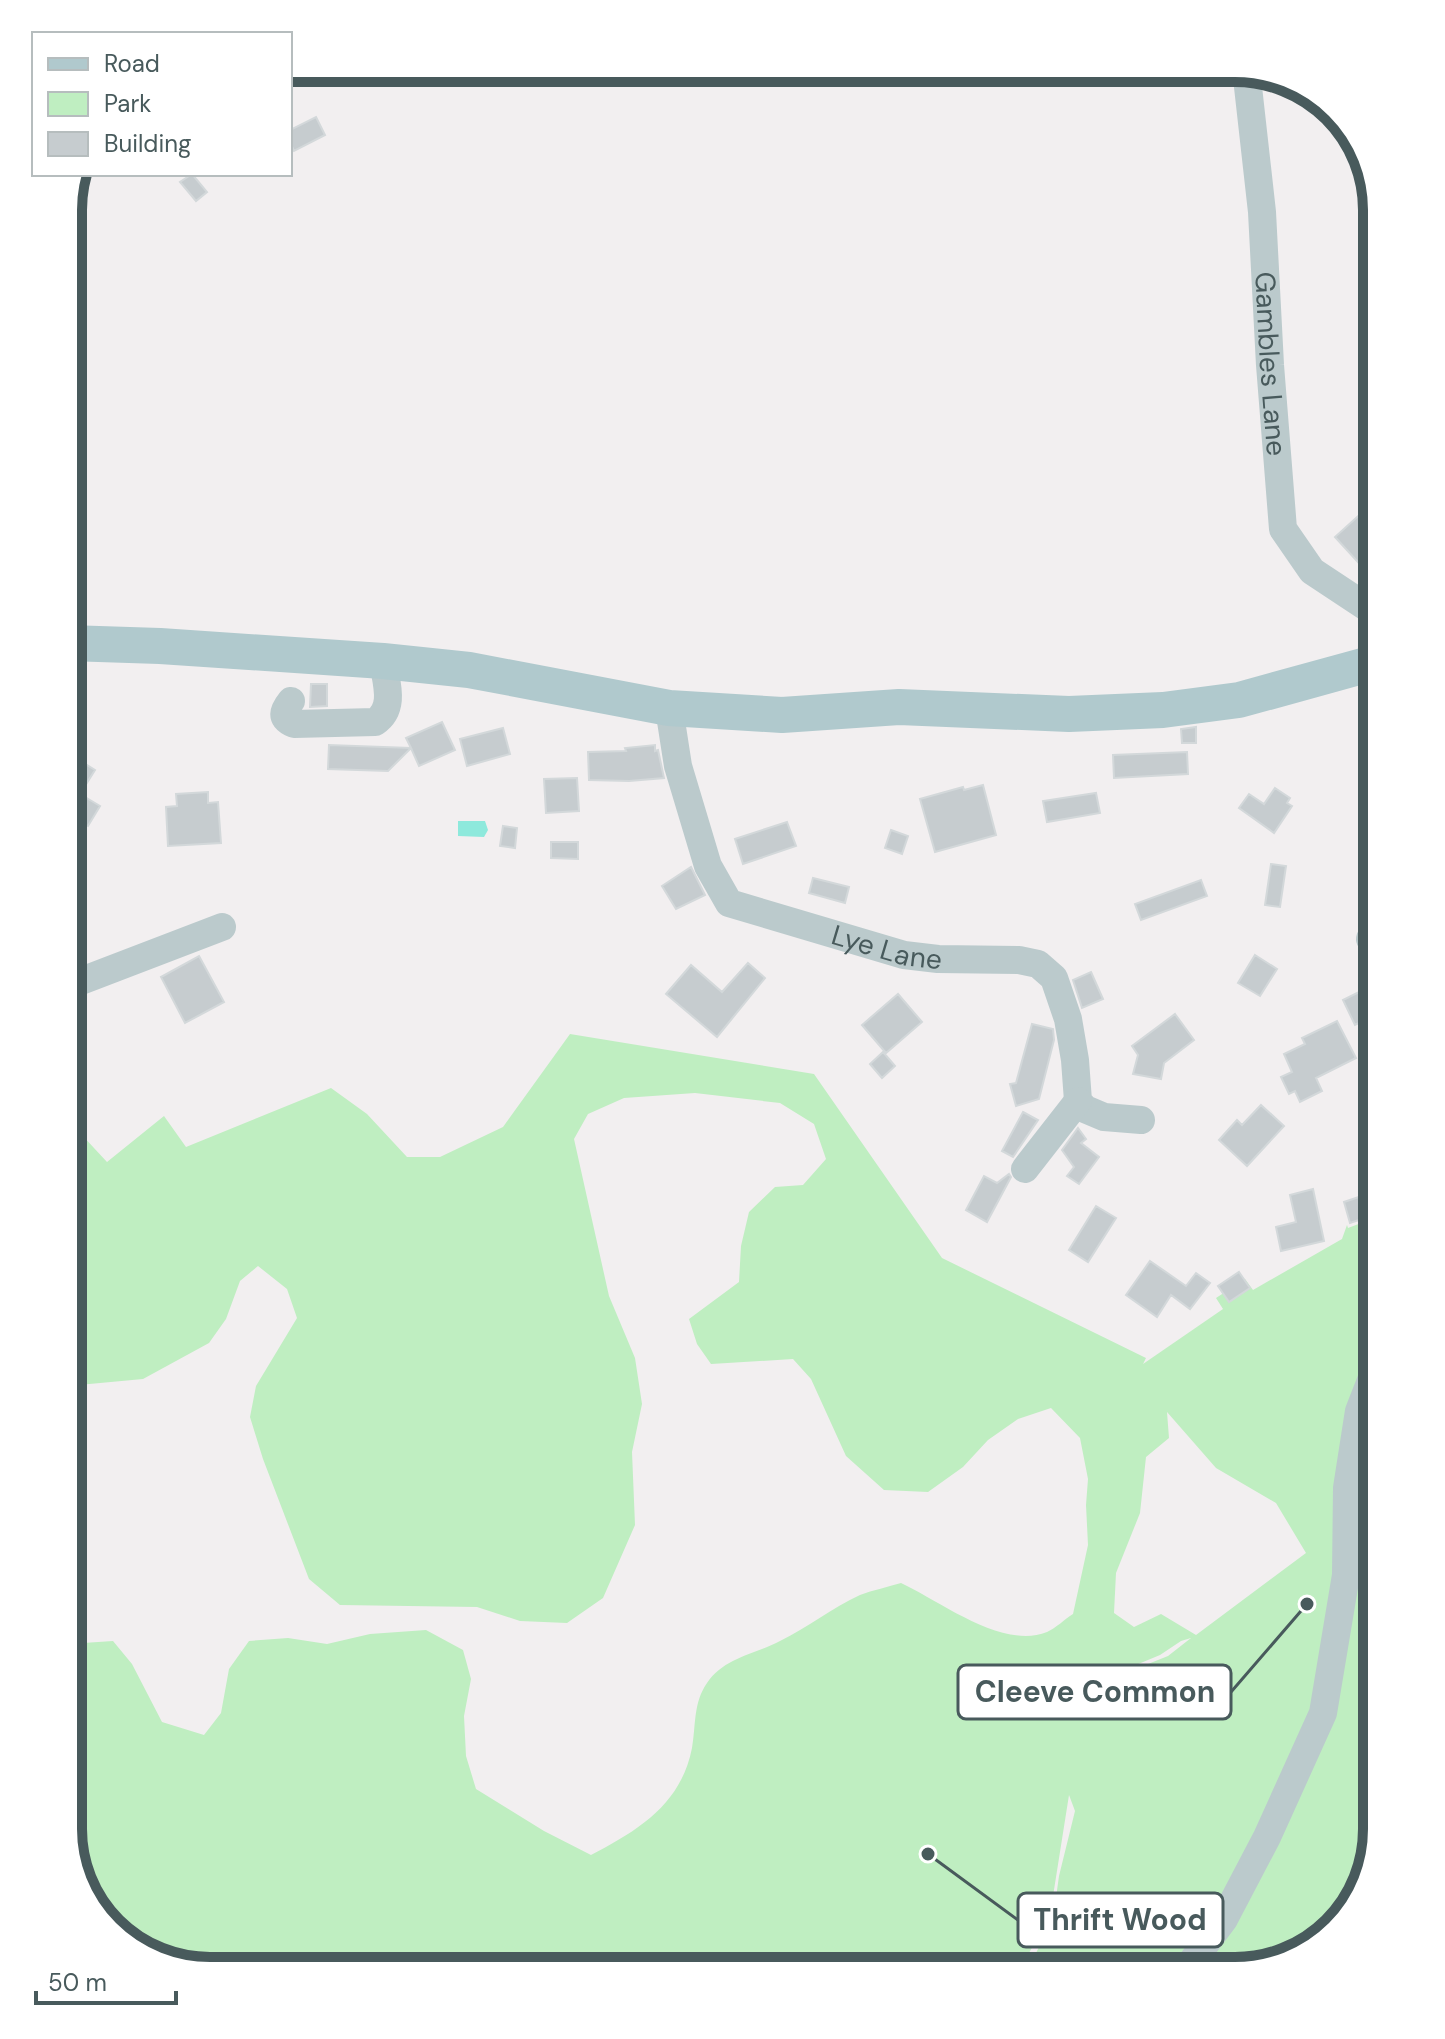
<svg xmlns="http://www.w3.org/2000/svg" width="1445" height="2039" font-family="'DM Sans',sans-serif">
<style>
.green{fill:#bfeec1;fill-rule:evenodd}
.water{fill:#8ee9dc}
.building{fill:#c6cccf;stroke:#d3d8da;stroke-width:2}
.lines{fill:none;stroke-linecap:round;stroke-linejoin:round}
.minor{stroke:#bbcacc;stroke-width:28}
.major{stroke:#b0c9cd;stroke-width:36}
.labels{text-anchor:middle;stroke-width:6;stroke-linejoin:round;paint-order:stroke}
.street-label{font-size:28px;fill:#485a5c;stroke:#fff}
.rim{fill:none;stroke:#485a5c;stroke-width:10}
.leader{fill:none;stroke:#485a5c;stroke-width:3}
.callout-dot{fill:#485a5c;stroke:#fff;stroke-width:3}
.callout{fill:#fff;stroke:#485a5c;stroke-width:3}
.callout-label{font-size:30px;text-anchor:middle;font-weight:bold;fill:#485a5c}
</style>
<rect width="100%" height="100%" fill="#f2eff0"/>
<path class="green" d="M570,1034L814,1074L942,1258L1146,1358L1143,1364L1223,1309L1216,1298L1245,1279L1253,1290L1342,1239L1347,1225L1348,1228L1377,1217V1829L1358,1900L1306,1952L1235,1971H1027L1053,1919L1059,1876L1075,1811L1069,1795L1050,1915L1019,1971H201L139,1952L87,1900L68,1829V1644L113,1641L132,1664L162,1722L204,1735L221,1713L229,1669L249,1641L288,1638L327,1644L370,1634L426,1630L463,1650L471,1679L464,1716L466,1756L476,1789L544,1831L591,1855C639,1830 681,1804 692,1748C696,1726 693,1703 707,1683C725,1657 754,1655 780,1641C807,1628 833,1607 860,1595C873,1590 888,1587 901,1583C940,1601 1002,1650 1047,1632C1056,1628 1065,1619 1073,1614L1088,1545L1086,1505L1088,1479L1080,1438L1051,1408L1018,1419L988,1440L963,1467L928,1492L884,1490L846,1456L811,1379L793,1359L711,1364L697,1344L689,1319L739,1282L741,1246L749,1212L775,1187L803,1185L826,1159L814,1124L780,1103L695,1093L624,1098L588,1114L574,1139L609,1296L635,1358L642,1404L632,1452L635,1525L603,1598L567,1623L520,1621L477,1607L340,1605L309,1579L263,1459L250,1417L256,1386L297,1318L287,1289L258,1266L240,1281L226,1319L209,1343L143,1379L68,1386V1120L107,1162L164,1116L186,1147L331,1088L367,1114L407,1157H440L503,1127ZM1167,1412L1216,1468L1276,1503L1306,1553L1196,1635L1161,1614L1134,1627L1114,1613L1116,1573L1140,1513L1146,1457L1169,1438ZM1191,1638L1168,1656L1113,1678L1091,1671L1046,1680L1083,1670L1119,1672L1160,1655L1181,1641Z"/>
<path class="water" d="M458,821H485L488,830L484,837L458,836Z"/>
<path class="building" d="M316,117L325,135L294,151L290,142V130Z
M192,174L207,192L196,201L180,182Z
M1366,509L1377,521V583L1335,537Z
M311,684H327V706L310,707Z
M442,722L455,750L419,766L411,748L388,771L328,769L329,745L411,748L406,738Z
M1196,727V743H1182L1181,729Z
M503,728L510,754L467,766L460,739Z
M655,745V751L658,750L664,778L629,781L589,780L588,752L626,751L625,748Z
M1187,752L1188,774L1114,778L1113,755Z
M79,760L95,770L80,794L100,806L88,826L68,814V777Z
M577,778L579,811L546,813L544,779Z
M983,785L996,835L935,852L920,799L963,787L964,790Z
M1275,788L1290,798L1287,803L1292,806L1274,833L1239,808L1249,794L1264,804Z
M208,792V803L218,802L221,843L168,846L166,807L177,806L176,794Z
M1096,793L1100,813L1047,822L1043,801Z
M787,822L796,846L743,864L735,839Z
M503,826L517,828L515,848L500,846Z
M891,830L908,836L902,854L885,848Z
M551,842H578V859L551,858Z
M1271,864L1286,866L1280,907L1265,905Z
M691,867L705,895L676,909L662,886Z
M813,878L849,887L845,903L809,893Z
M1201,880L1207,896L1141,920L1135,904Z
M1255,955L1277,969L1260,996L1238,983Z
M199,956L224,1002L185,1023L161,977Z
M748,963L765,978L717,1037L666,994L691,965L722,992Z
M1091,972L1103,999L1082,1008L1073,980Z
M1377,983V1014L1355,1025L1343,1000Z
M898,994L922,1022L886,1053L862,1025Z
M1175,1014L1194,1040L1164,1063L1161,1079L1133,1074L1138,1055L1132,1046Z
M1337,1021L1356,1058L1316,1078L1322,1091L1300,1102L1295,1091L1289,1094L1281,1077L1292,1072L1284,1054L1305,1044L1302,1038Z
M1032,1024L1053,1029L1054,1040L1039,1099L1016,1106L1010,1084L1016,1083Z
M883,1052L895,1066L882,1078L870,1064Z
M1261,1105L1284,1126L1247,1166L1219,1140L1237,1120L1242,1125Z
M1023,1112L1038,1120L1013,1157L1002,1151Z
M1078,1128L1086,1139L1081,1143L1099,1157L1079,1184L1067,1176L1074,1167L1062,1150Z
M1009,1174L1011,1177L987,1222L966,1210L984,1176L997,1183Z
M1313,1189L1324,1241L1281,1251L1276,1227L1296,1222L1290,1195Z
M1377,1191V1214L1350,1223L1344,1202Z
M1096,1206L1116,1218L1088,1262L1069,1250Z
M1150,1261L1186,1286L1196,1273L1210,1283L1190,1309L1171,1295L1157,1317L1126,1295Z
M1239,1272L1250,1288L1229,1302L1218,1286Z"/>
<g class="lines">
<g class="minor">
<path id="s1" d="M1246,69L1262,212L1270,365L1283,529L1312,571L1377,614"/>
<path d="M291,701C283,711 280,718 294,724L375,722C396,708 386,682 383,661"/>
<path id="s2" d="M669,708L678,766L708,866L729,903L904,955L938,959L1019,960L1038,964L1054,978L1068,1019L1075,1060L1078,1101L1085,1109L1104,1117L1141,1120"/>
<path d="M1370,939L1377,940"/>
<path d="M68,986L222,927"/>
<path d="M1025,1169L1078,1101"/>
<path d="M1185,1971L1224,1919L1267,1837L1323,1713L1346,1575L1347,1488L1359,1411L1377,1365"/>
</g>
<path class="major" d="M68,643L160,646L383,661L469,670L669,708L782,715L899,707L1069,714L1163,710L1239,700L1377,662"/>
</g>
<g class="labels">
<g class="street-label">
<text dy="10" stroke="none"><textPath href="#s1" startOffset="296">Gambles Lane</textPath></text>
<text dy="10" stroke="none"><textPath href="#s2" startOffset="370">Lye Lane</textPath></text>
</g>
</g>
<path d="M0 0H1445V2039H0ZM210 82H1235A128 128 0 0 1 1363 210V1829A128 128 0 0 1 1235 1957H210A128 128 0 0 1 82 1829V210A128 128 0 0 1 210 82Z" fill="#fff" fill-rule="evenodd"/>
<path class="rim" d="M210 82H1235A128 128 0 0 1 1363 210V1829A128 128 0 0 1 1235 1957H210A128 128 0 0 1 82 1829V210A128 128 0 0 1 210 82Z"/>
<path class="leader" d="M1307 1604L1231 1692M928 1854L1018 1920"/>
<g class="callout-dot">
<circle cx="1307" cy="1604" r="8"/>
<circle cx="928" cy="1854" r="8"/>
</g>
<g class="callout">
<rect x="958" y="1665" width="273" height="54" rx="8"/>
<rect x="1018" y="1893" width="205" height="54" rx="8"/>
</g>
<g class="callout-label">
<text x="1095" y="1702">Cleeve Common</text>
<text x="1120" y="1930">Thrift Wood</text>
</g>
<rect x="32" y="32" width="260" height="144" fill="#ffffff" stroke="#b6bdbe" stroke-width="2"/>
<rect x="48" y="58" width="40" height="12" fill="#b0c9cd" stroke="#b6bdbe" stroke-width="2"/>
<text x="104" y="72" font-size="24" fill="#485a5c">Road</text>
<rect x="48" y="92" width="40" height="24" fill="#bfeec1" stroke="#b6bdbe" stroke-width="2"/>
<text x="104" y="112" font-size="24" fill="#485a5c">Park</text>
<rect x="48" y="132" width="40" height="24" fill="#c6cccf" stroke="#b6bdbe" stroke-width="2"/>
<text x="104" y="152" font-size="24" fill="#485a5c">Building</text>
<path d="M36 1991v12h140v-12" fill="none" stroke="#485a5c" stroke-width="4"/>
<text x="48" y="1991" font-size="24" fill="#485a5c" stroke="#ffffff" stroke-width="6" paint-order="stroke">50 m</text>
</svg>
